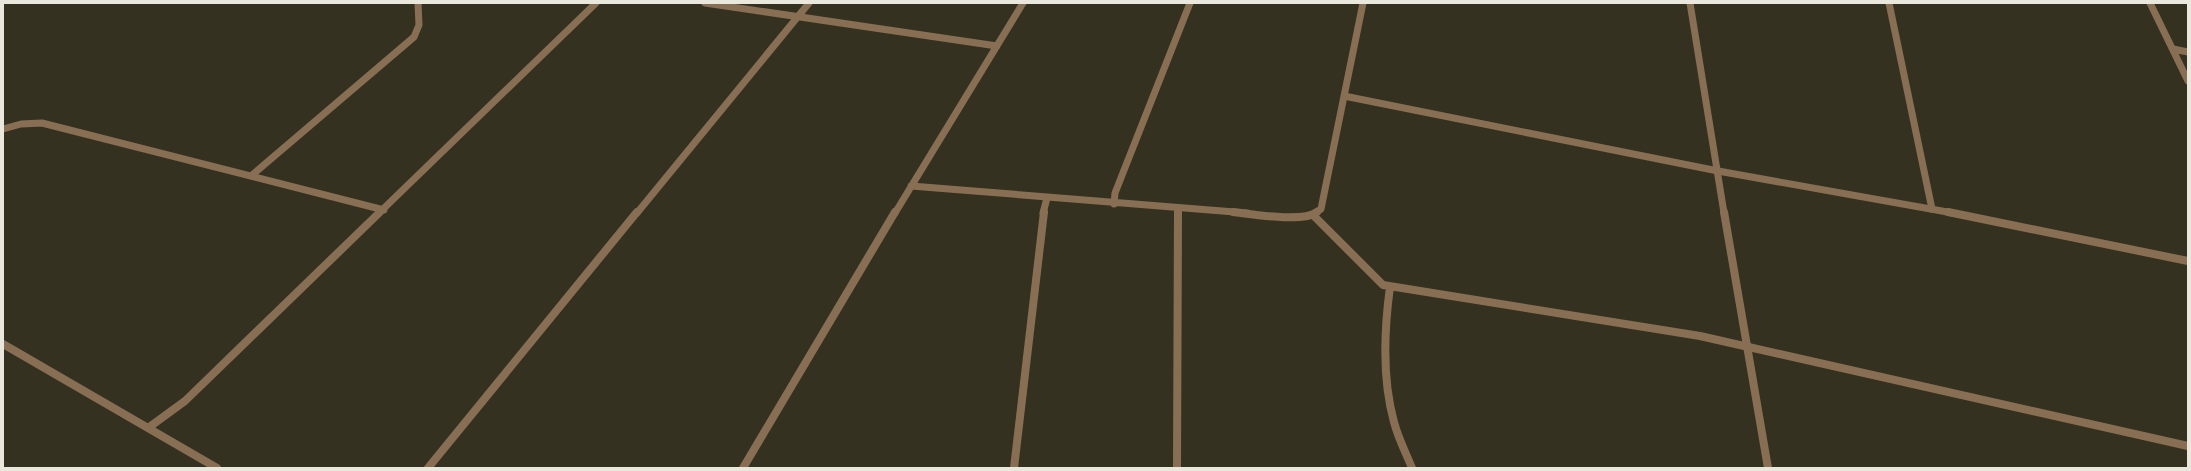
<svg xmlns="http://www.w3.org/2000/svg" width="2191" height="471" font-family="Lato,sans-serif">
<style>
.lines{fill:none;stroke-linecap:round;stroke-linejoin:round}
.service-far1{stroke:#886f53;stroke-width:7}
.service{stroke:#886f53;stroke-width:8}
.minor-far1{stroke:#886f53;stroke-width:7}
.minor{stroke:#886f53;stroke-width:8}
.tertiary-far1{stroke:#886f53;stroke-width:7}
.tertiary{stroke:#886f53;stroke-width:8}
</style>
<rect width="100%" height="100%" fill="#353121"/>
<g class="lines">
<path class="service-far1" d="M1889,3L1932,209
M1178,213V208"/>
<path class="service" d="M1313,215L1383,285L1700,336L2188,446
M1390,287C1384,331 1382,379 1394,422C1398,438 1406,453 1412,468
M1177,468L1178,212"/>
<path class="minor-far1" d="M705,3L997,46
M2150,3L2188,81
M2173,49L2188,52
M1344,96L1718,171L1953,213
M3,129L21,124L42,123L384,210
M251,176L414,37L419,25L418,3
M911,186L1247,213
M1114,204L1115,193L1190,3
M379,213L596,3
M895,213L1023,3
M1043,213L1047,198
M1315,213L1321,209L1363,3"/>
<path class="minor" d="M1233,212C1251,214 1303,223 1317,212
M1948,212L2188,261
M3,344L217,468
M148,428L185,401L380,212
M743,468L895,212
M1014,468L1044,212"/>
<path class="tertiary-far1" d="M1690,3L1724,213
M637,213L809,3"/>
<path class="tertiary" d="M1724,212L1768,468
M428,468L637,212"/>
</g>
<rect width="2191" height="471" fill="none" stroke="#eae8dd" stroke-width="8"/>
</svg>
